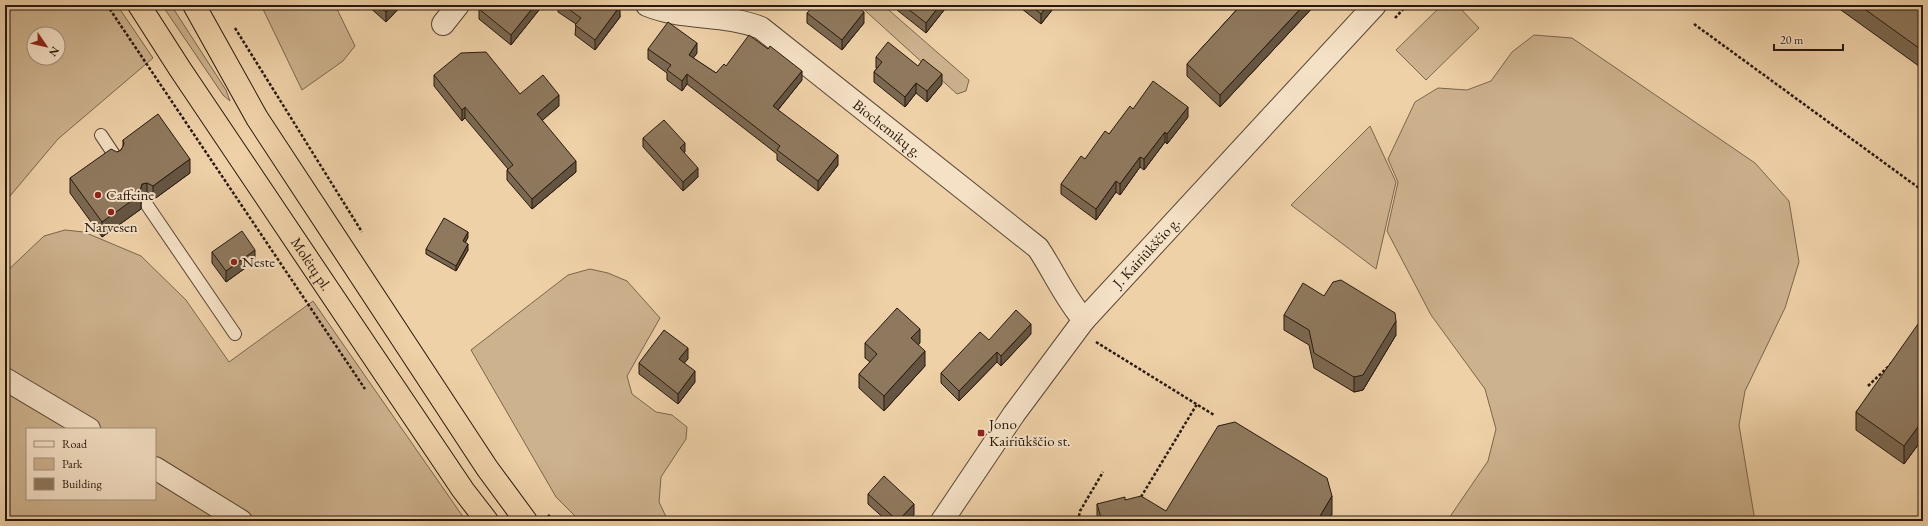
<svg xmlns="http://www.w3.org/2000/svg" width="1928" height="526" font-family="'EB Garamond',serif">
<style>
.green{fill:#cdb28e;stroke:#7a664e;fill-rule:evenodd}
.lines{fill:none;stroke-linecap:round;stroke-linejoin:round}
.lane-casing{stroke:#594734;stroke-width:14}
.street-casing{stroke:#594734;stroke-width:24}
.highway-casing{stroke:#27190d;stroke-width:24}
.path{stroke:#27190d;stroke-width:2.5;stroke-dasharray:3 2;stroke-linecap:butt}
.lane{stroke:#f5e1c6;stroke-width:12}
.street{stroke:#f5e1c6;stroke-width:22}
.highway{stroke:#efd1a8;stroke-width:22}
.wall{fill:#7b6851;stroke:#27190d}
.shaded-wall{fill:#645542;stroke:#27190d}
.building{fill:#8f795e;stroke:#27190d}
.poi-dot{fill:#8f2418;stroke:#f5e1c6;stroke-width:1.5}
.labels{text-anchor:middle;stroke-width:4;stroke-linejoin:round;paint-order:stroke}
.street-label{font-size:15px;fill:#27190d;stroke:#f5e1c6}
.poi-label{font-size:15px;fill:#27190d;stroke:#f5e1c6;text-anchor:start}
</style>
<rect width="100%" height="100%" fill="#efd1a8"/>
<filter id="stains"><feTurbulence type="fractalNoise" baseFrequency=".005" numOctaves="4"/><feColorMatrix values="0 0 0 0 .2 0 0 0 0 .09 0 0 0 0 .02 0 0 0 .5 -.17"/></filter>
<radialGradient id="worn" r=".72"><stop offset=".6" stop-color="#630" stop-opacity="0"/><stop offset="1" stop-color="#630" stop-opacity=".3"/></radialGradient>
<path class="green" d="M5,5H117L153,58L58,139L5,202ZM34,34H58V58H34Z
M162,5H171L226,90L230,101L223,95Z
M261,5H335L355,46L343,61L302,90Z
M859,5H883L969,80L966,91L957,94Z
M1442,5H1457L1479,28L1426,80L1396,50Z
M1534,35L1572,38L1755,163L1789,201L1799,262L1785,308L1745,391L1739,425L1755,521H1447L1488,461L1496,429L1485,389L1431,315L1387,231L1398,182L1388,159L1415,102L1438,88L1467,90L1491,81L1512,52Z
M1370,126L1396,182L1376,269L1291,205Z
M65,230L84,232L141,256L186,300L229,362L313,301L466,521H5V273L44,236ZM27,429H155V499H27Z
M590,269L608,273L627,281L660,318L627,376L632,394L656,412L672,415L687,427L686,439L661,477L659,502L668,521H580L556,497L471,350L568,275Z"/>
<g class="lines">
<g class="lane-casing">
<path id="lane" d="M101,135L117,159
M147,205L235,334"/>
</g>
<g class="street-casing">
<g id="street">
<path id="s1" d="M647,5C683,20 724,13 761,28L1038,248C1054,272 1065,298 1084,320"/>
<path d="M443,24L458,5"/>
<path d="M5,379L89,429"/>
<path d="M155,468L241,521"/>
<path id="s2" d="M942,521L1014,414L1084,320L1375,5"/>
</g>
</g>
<g class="highway-casing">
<g id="highway">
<path id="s3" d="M139,5L180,69L463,490L487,521"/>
<path d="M194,5L257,118L487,468L526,521"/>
</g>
</g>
<path class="path" d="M107,5L365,389
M1395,18L1407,5
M1694,24L1923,191
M235,28L362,232
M1096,342L1214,415
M1868,386L1892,363
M1141,497L1197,404
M548,515L554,521
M1078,521L1080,511L1103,472"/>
<use href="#lane" class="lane"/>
<use href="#street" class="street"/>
<use href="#highway" class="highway"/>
</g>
<path class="wall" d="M367,5H402L386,22Z
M482,5H543L511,45L479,19V9Z
M558,5H619L620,17L595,50L575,35L576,24L558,12Z
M897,5H948L926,33L897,10Z
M1017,5H1056L1041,24Z
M1241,5H1315L1220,107L1187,76V64Z
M1834,5H1923V69Z
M807,13L864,23L842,50L807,23Z
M648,49L697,53L693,58L716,73L726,66L802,80L778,110L838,165L818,191L777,160V154L687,84L682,91L667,80V73L648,59Z
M876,57L918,66L942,84L927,102L916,93L905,107L874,82V72L877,68H876Z
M434,75L520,94L559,106L542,120L576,172L532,209L507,180V170L508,169L465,118L462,121L434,86Z
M1133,109L1188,117L1167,144L1165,142L1144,170L1140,167L1120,195L1116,192L1096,220L1061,194V184Z
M643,138L685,152L684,153L698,177L683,191L643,147Z
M123,140L190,173L153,200L147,198L142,199L141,203V209L102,237L70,193V178L121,150L123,147Z
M468,237L465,243L468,250L456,271L426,254V249Z
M212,252L255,261L226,282L212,263Z
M1324,296L1396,335L1363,390L1354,392L1314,368L1309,345L1284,330V315Z
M1923,328V438L1904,464L1856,430V412Z
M1031,334L1001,366L997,362L959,401L941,383V373L989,340Z
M865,343H920L918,345L925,366L884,411L859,388V374L870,362L865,358Z
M688,359L684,363L695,382L678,404L639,374V363Z
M868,494L914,515L908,521H887L868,504Z
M1125,500L1166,511L1332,514L1328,521H1097V504Z"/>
<path class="shaded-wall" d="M392,5H402L386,22V12Z
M535,5H543L511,45V35Z
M940,5H948L926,33V23Z
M1048,5H1056L1041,24V14Z
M1304,5H1315L1220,107V95Z
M620,6V17L595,50V40Z
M864,12V23L842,50V40Z
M697,43V53L689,64V55Z
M802,71V80L773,116V106Z
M687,74V84L682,91V81Z
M942,74V84L927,102V91Z
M916,83V93L905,107V97Z
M559,95V106L537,125V114Z
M465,107V118L462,121V110Z
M1188,107V117L1167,144V134Z
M1165,132V142L1144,170V159Z
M685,143V152L680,157V148Z
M838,155V165L818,191V181Z
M1140,157V167L1120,195V184Z
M190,159V173L153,200V186Z
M576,161V172L532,209V199Z
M698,168V177L683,191V182Z
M1116,181V192L1096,220V209Z
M147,183V198L142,199L141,203V209L102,237V222L140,191L142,184Z
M468,232V237L463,247V241Z
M468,244V250L456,271V266Z
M255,250V261L226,282V271Z
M1396,321V335L1363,390L1354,392V377Z
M1031,324V334L1001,366V356Z
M920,329V343L911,353V338Z
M688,348V359L679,369V359Z
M925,351V366L884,411V396Z
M997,352V362L959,401V391Z
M695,371V382L678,404V394Z
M1923,420V438L1904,464V446Z
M1332,496V514L1328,521H1317Z
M914,504V515L908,521H898Z"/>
<path class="building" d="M378,5H392L386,12Z
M482,5H535L511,35L479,9Z
M563,5H619L620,6L595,40L575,25L581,18Z
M814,5H854L864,12L842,40L807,13Z
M903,5H940L926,23Z
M1030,5H1048L1041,14Z
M1241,5H1304L1220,95L1187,64Z
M1859,5H1923V51Z
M668,22L697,43L689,55L716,73L724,64L726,66L749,35L768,49L770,46L802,71L773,106L838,155L818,181L777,150L780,146L687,74L682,81L667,70L671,65L648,49Z
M888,42L918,66L923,59L942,74L927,91L916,83L905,97L874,72L882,62L876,57Z
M486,52L520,94L543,75L559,95L537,114L576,161L532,199L507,170L513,165L465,107L462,110L434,75L461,53Z
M1153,81L1188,107L1167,134L1165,132L1144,159L1140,157L1120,184L1116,181L1096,209L1061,184L1081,156L1085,159L1105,131L1109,134L1130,106L1133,109Z
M158,114L190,159L153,186L147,183L142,184L140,191L141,194L102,222L70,178L111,149L117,152L121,150L124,144L123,140Z
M664,120L685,143L680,148L698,168L683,182L643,138Z
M444,218L468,232L463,241L468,244L456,266L426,249Z
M242,231L255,250L226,271L212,252Z
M1341,280L1395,313L1396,321L1363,375L1354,377L1314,353L1309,330L1284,315L1303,283L1324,296L1333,282Z
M897,308L920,329L911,338L925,351L884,396L859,374L877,354L865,343Z
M1016,310L1031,324L1001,356L997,352L959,391L941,373L980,332L989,340Z
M1918,324L1923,328V420L1904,446L1856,412Z
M664,330L688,348L679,359L695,371L678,394L639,363Z
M1235,422L1327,478L1332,496L1317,521H1102L1097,504L1125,497V500L1141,496L1166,511L1218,426Z
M884,476L914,504L898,521L868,494Z"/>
<g class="poi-dot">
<circle cx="98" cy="195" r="4"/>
<circle cx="111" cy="212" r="4"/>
<circle cx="234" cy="262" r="4"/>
<rect x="977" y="429" width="8" height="8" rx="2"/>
</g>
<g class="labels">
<g class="street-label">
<text dy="5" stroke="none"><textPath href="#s1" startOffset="278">Biochemikų g.</textPath></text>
<text dy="5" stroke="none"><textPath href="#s2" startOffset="338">J. Kairiūkščio g.</textPath></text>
<text dy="5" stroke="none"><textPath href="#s3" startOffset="311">Molėtų pl.</textPath></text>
</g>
<g class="poi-label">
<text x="106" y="200">Caffeine</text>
<text x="111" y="232" text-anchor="middle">Narvesen</text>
<text x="242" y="267">Neste</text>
<text x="989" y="429">Jono<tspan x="989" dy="17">Kairiūkščio st.</tspan></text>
</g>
</g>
<rect width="1928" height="526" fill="none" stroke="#efd1a8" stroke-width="20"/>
<rect x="6" y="6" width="1916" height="514" fill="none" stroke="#27190d" stroke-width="2"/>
<rect x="10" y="10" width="1908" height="506" fill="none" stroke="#27190d"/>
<rect x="26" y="428" width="130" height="72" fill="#f5e1c6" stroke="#a3917c"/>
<rect x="34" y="441" width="20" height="6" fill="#f5e1c6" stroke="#a3917c"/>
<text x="62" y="448" font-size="12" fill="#27190d">Road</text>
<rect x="34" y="458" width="20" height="12" fill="#cdb28e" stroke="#a3917c"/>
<text x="62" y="468" font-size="12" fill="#27190d">Park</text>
<rect x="34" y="478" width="20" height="12" fill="#8f795e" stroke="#a3917c"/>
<text x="62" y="488" font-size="12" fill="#27190d">Building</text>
<g transform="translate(46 46) rotate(124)"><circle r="19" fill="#f5e1c6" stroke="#a3917c"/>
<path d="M0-3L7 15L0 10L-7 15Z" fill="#8f2418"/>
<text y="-6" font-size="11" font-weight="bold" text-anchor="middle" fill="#27190d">N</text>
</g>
<path d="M1774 44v6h69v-6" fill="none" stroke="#27190d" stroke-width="2"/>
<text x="1780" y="44" font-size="12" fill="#27190d" stroke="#f5e1c6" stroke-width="3" paint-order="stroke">20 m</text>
<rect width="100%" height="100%" filter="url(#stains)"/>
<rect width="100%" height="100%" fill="url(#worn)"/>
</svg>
